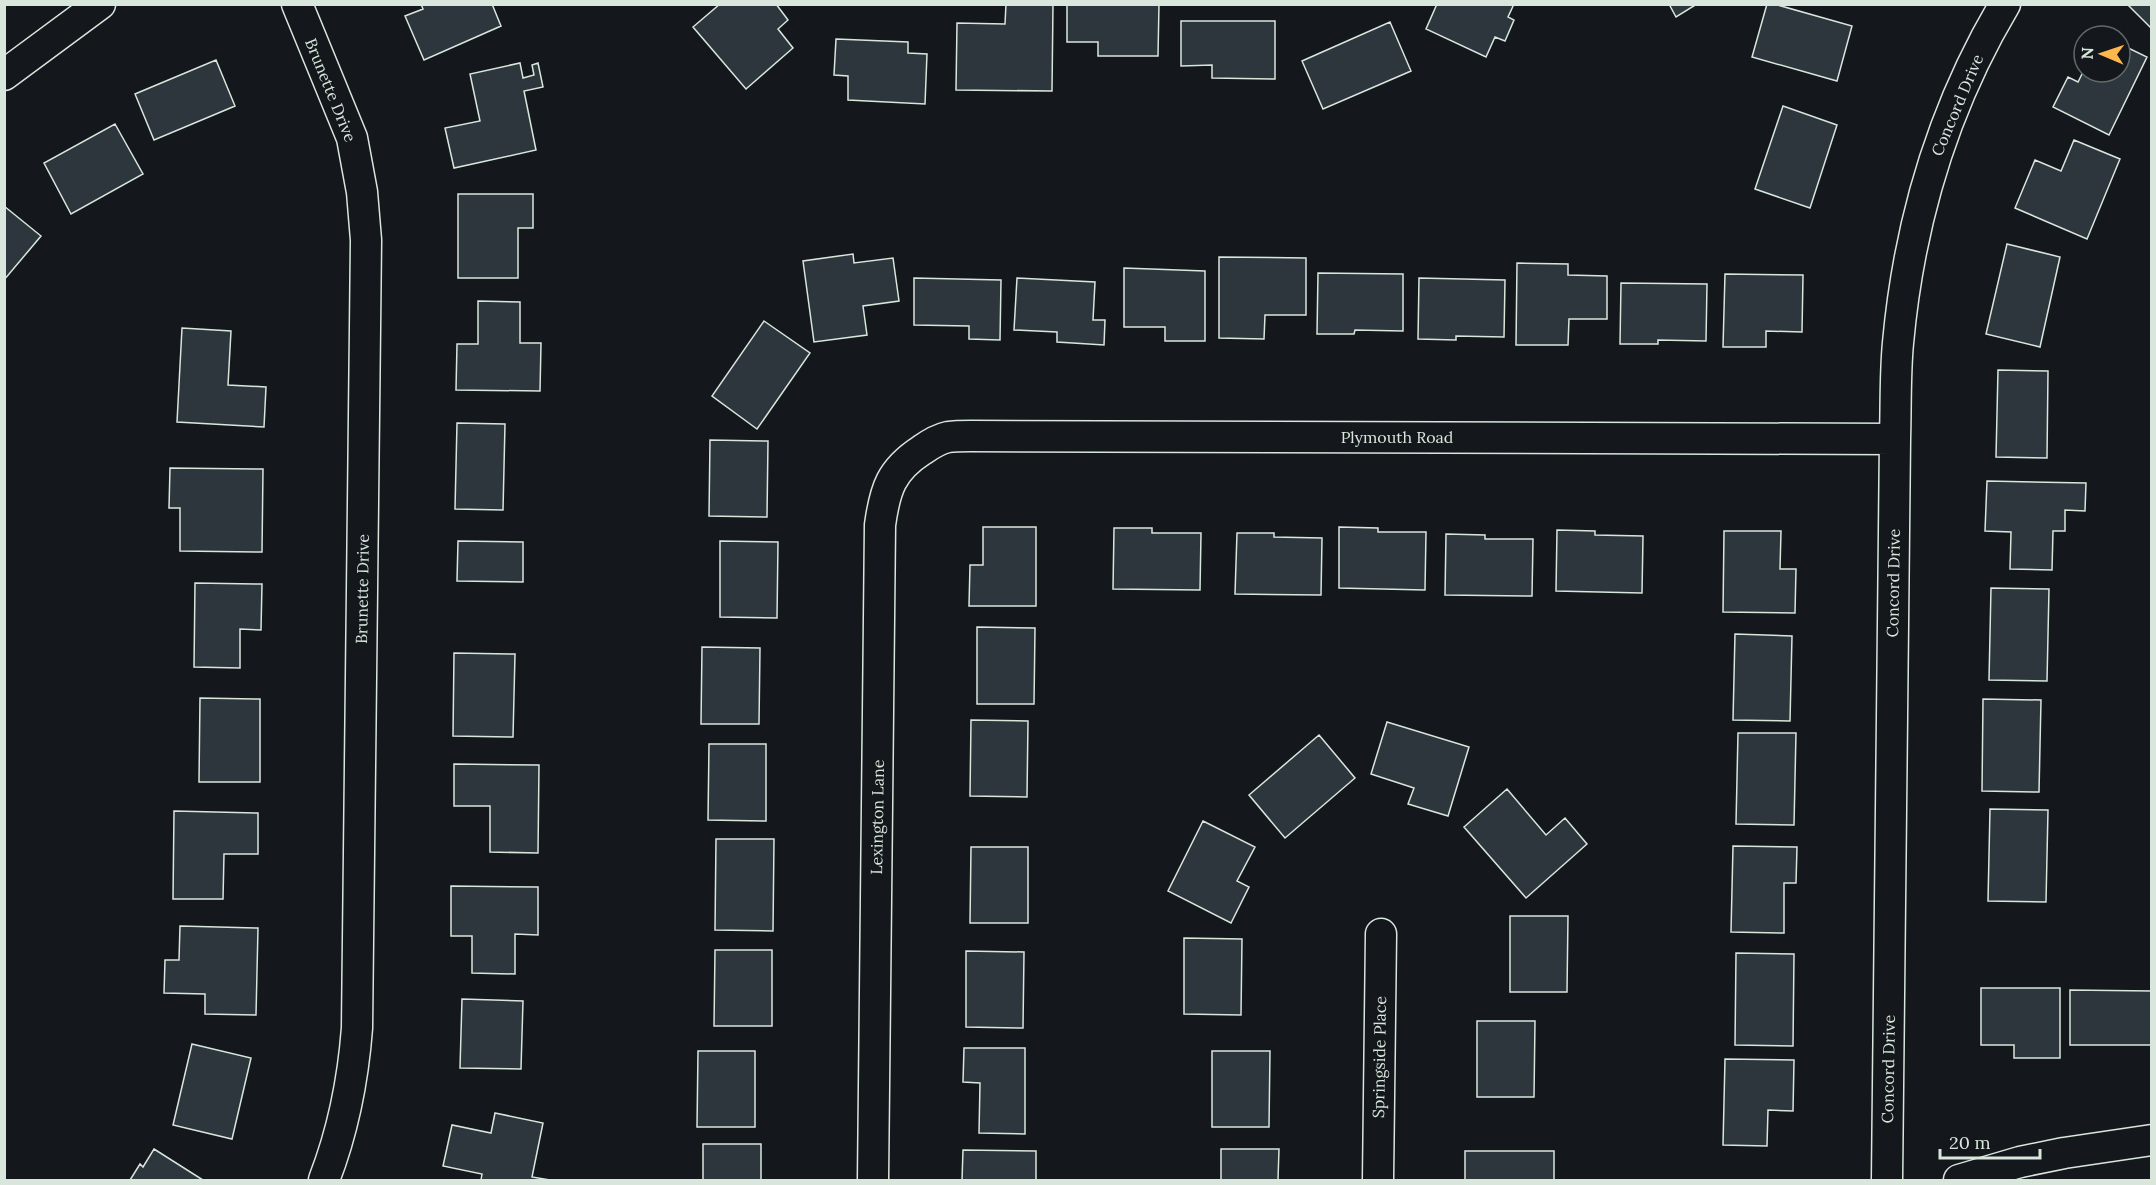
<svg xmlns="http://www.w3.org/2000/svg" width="2156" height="1185" font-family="Lora,serif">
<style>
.building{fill:#2c363c;stroke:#d8e6dc;stroke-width:1.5}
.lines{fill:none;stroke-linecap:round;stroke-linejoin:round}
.street-casing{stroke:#d8e6dc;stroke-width:33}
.street{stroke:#14181c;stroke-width:30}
.labels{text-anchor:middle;stroke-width:4.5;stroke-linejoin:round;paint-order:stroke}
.street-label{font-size:16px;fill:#d8e6dc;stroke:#14181c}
</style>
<rect width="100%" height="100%" fill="#14181c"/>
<path class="building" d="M421,4H492L501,26L424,60L405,16L423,9Z
M720,4H776L788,20L778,29L793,48L746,89L693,27Z
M1006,4H1053L1052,91L956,90L957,23L1005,24Z
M1067,4H1159L1158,56H1098V42H1067Z
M1437,4H1514L1508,17L1514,20L1505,41L1495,37L1486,57L1426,29Z
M1669,4H1697L1676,17Z
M1767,4H1774L1852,26L1837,81L1752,57Z
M2127,4H2152V29Z
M1181,21H1275V79L1212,78V65L1181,66Z
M1390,22L1411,71L1323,109L1302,61Z
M836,39L908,42V53L927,54L925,104L848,100V76L834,75Z
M2120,44L2147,57L2109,135L2053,107L2068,77L2078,82L2084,70V72H2120Z
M216,60L235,106L154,140L135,94Z
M520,63L523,78L534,75L532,65L538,63L543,87L524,91L536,150L454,168L445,128L480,121L470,74Z
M1783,106L1837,125L1810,208L1755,189Z
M115,124L143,174L71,214L44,163Z
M2074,140L2120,159L2087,239L2015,208L2035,160L2061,171Z
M458,194H533V228H518V278H458Z
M4,206L41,236L4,280Z
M2007,244L2060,257L2040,347L1986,334Z
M853,254L854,263L893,258L899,301L863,306L867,335L814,342L803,261Z
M1219,257L1306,258V315H1265L1264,339L1219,338Z
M1517,263L1568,264V275L1607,276V319H1569L1568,345H1516Z
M1124,268L1205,271V341H1165V327H1124Z
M1318,273L1403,274V331L1355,330L1354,334H1317Z
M1725,274L1803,275L1802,332L1766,331V347H1723Z
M914,278L1001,280L1000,340L969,339V326L914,325Z
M1017,278L1095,282L1093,320H1105L1104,345L1057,342V332L1014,330Z
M1419,278L1505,280L1504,337L1456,336V340L1418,339Z
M1621,283L1707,284L1706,341L1658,340V344H1620Z
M478,301L520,302V343H541L540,391L456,390L457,344H478Z
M764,321L810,353L757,429L712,396Z
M182,328L231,331L228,385L266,387L264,427L177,422Z
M1998,370L2048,371L2047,458L1996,457Z
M457,423L505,424L503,510L455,509Z
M710,440L768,441L767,517L709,516Z
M170,468L263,469L262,552L180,551V508H169Z
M1987,481L2086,483L2085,511L2065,510V531H2053L2052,570L2010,569L2011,532L1985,531Z
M983,527H1036V606H969L970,565H983Z
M1339,527L1378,528V532H1426L1425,590L1339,588Z
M1114,528H1152V533H1201L1200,590L1113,589Z
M1557,530L1595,531V535L1643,536L1642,593L1556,591Z
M1724,531H1781L1780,569H1796L1795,613L1723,612Z
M1237,533H1274V537L1322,538L1321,595L1235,594Z
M1446,534L1485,535V539H1533L1532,596L1445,595Z
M458,541L523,542V582L457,581Z
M720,541L778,542L777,618L720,617Z
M195,583L262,584L261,630L240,629V668L194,667Z
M1991,588L2049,589L2047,681L1989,680Z
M977,627L1035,628L1034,704H977Z
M1735,634L1792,636L1790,721L1733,720Z
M702,647L760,648L759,724H701Z
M454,653L515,654L513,737L453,736Z
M200,698L260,699V782H199Z
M1983,699L2041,700L2039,792L1982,791Z
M971,720L1028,721L1027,797L970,796Z
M1387,722L1469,747L1448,816L1408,804L1414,788L1371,774Z
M1738,733H1796L1794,825L1736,824Z
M1319,735L1355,778L1285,838L1249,795Z
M709,744H766V821L708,820Z
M454,764L539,765L538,853L490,852V806H454Z
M1507,789L1546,835L1565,818L1587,844L1526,898L1464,827Z
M1990,809L2048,810L2046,902L1988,901Z
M174,811L258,813V854H224L223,899H173Z
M1203,821L1255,847L1237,881L1249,887L1231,923L1168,891Z
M716,839H774L773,931L715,930Z
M1733,846L1797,847L1796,883H1784V933L1731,932Z
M971,847H1028V923H970Z
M451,886L538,887V935L515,934V974L472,973V936H451Z
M1510,916H1568L1567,992H1510Z
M180,926L258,928L256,1015L205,1014V994L164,993L165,960H179Z
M1184,938L1242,939L1241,1015L1184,1014Z
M715,950H772V1026H714Z
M966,951L1024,952L1023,1028L966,1027Z
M1736,953L1794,954L1793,1046L1735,1045Z
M1981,988H2060V1058H2014V1045H1981Z
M2070,990L2152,991V1045H2070Z
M462,999L523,1001L521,1069L460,1068Z
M1477,1021H1535L1534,1097H1477Z
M192,1044L251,1058L232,1139L173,1125Z
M964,1048H1025V1134L979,1133L980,1083L963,1082Z
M698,1051H755V1127H697Z
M1212,1051H1270L1269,1127H1212Z
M1725,1059L1794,1060L1793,1111L1768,1110L1767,1146L1723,1145Z
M495,1113L543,1123L532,1177L550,1180H481L482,1174L443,1166L452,1125L491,1133Z
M703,1144H761V1180H703Z
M154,1149L203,1180H130L140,1164L143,1167Z
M1221,1149H1279L1278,1180H1221Z
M963,1150L1036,1151V1180H962Z
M1465,1151H1554V1180H1465Z"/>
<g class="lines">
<g class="street-casing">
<path id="street" d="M297,4L352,138L362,192L366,240L357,1028C353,1081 343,1131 324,1180
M4,75L100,4
M873,1180L880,525C885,489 891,470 922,450C929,445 939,439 948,437C955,436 964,436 971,436L1895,439
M1378,1180L1381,934
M1887,1180L1895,439C1896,407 1895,374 1898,343C1909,223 1943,108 2005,4
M1959,1180L2020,1162L2064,1153L2152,1140"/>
</g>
<use href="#street" class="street"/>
</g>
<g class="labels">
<g class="street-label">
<text transform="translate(331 90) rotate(68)" y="6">Brunette Drive</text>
<text transform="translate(1957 105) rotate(-67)" y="6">Concord Drive</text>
<text x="1397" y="443">Plymouth Road</text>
<text transform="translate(1893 583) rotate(-89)" y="6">Concord Drive</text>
<text transform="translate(362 589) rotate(-89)" y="6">Brunette Drive</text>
<text transform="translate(877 817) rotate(-89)" y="6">Lexington Lane</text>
<text transform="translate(1379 1057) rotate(-89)" y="6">Springside Place</text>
<text transform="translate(1888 1069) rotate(-89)" y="6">Concord Drive</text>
</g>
</g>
<rect width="2156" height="1185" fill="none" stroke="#d8e6dc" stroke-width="12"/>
<g transform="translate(2102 54) rotate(272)"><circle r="28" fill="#14181c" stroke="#626a69" stroke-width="1.5"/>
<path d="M0-4.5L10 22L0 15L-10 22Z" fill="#ffb74d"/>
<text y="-9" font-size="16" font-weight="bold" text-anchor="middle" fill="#d8e6dc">N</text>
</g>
<path d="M1940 1149v9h100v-9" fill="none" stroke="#d8e6dc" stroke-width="3"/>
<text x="1949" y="1149" font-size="18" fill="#d8e6dc" stroke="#14181c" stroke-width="4.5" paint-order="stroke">20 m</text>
</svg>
